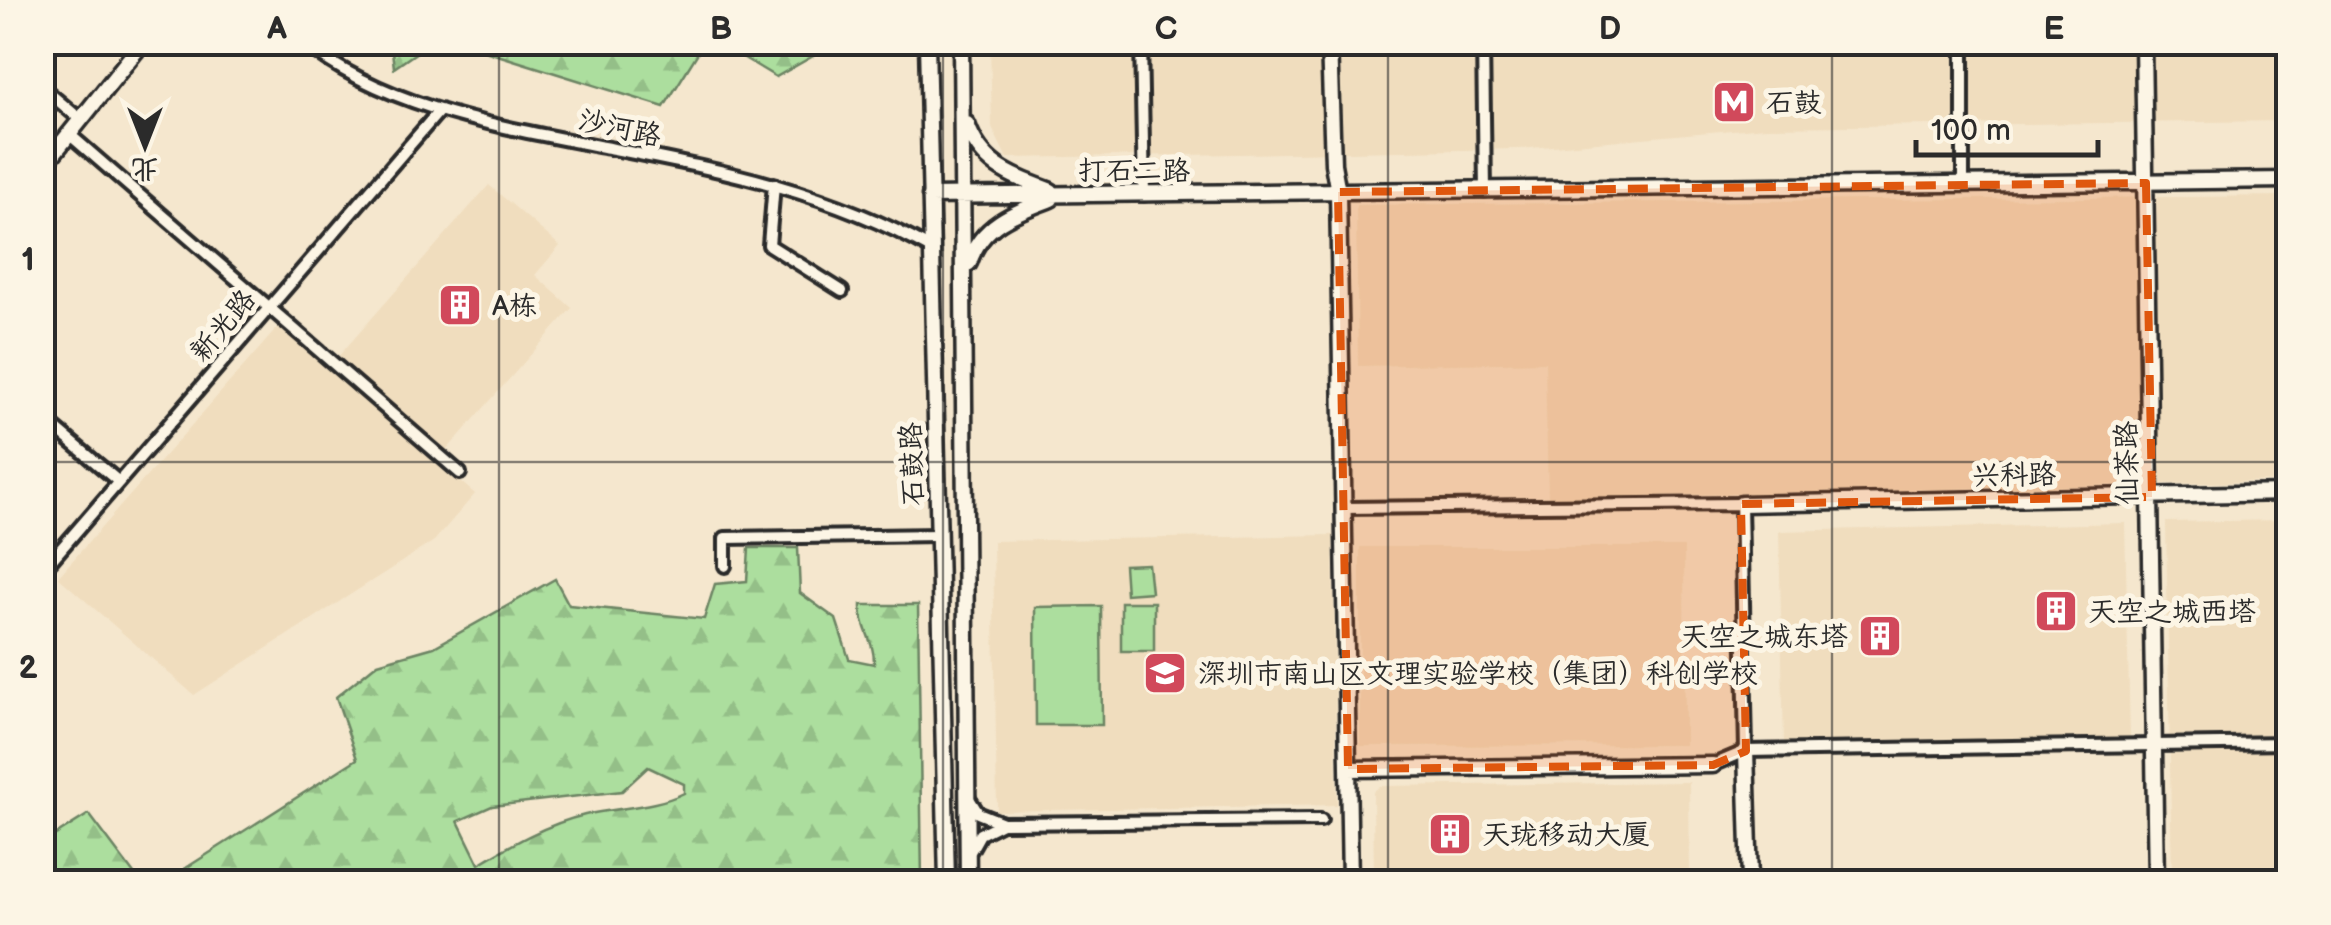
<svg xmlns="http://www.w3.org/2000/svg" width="2331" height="925" font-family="'Balsamiq Sans','LXGW WenKai TC',sans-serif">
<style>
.built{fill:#f0ddbe}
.forest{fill:url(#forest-firs);stroke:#6c8464;stroke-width:2.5;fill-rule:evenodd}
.garden{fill:#acde9e;stroke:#6c8464;stroke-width:2.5}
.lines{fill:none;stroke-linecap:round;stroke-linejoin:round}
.street-casing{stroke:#2b2b2b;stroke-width:18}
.secondary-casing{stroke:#2b2b2b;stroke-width:21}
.street{stroke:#fcf5e5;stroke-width:10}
.secondary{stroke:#fcf5e5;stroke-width:14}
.marked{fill:#df570e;fill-opacity:0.2;stroke:#df570e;stroke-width:8;stroke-dasharray:20 12;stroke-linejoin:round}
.grid{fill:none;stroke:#2b2b2b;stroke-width:2.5;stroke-opacity:0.55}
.labels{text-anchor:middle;stroke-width:10;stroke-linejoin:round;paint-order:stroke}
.poi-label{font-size:28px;fill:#2b2b2b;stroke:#fcf5e5;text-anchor:start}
.street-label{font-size:28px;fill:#2b2b2b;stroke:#fcf5e5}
.neatline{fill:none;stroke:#2b2b2b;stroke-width:4}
.grid-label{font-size:32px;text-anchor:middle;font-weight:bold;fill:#2b2b2b}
</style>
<defs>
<pattern id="forest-firs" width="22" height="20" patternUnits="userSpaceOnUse" patternTransform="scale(2.5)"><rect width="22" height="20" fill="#acde9e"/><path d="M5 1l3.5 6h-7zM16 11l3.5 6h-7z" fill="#94bf88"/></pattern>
</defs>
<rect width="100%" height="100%" fill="#f5e7ce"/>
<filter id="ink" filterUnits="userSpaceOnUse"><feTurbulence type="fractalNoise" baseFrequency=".01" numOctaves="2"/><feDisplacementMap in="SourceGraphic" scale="20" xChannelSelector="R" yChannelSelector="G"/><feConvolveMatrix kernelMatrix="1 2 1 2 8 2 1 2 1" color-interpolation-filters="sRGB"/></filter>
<g filter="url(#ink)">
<path class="built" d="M990,43H2288V121L1766,127L1519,149L1007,158L992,128Z
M489,185L560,246L535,275L572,308L445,452L337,358Z
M2288,196V481L1548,498L1545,362L1358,366L1356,205Z
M280,325L475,494L434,541L194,695L58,577Z
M2288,520V882H2172L2166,522Z
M2125,523L2130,738L1784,746L1779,531Z
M1333,535L1337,805L997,811L993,541Z
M1360,547H1684L1685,745L1360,746Z
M1689,782L1690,882H1374L1373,792L1380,786Z"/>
<path class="forest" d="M391,42H430V43L394,68Z
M459,43L704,42V43L664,107Z
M719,43H836L776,77Z
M749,548H798L800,593L836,619L849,659L874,664C875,642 860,626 861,605H918L922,882H164L357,759L336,697L378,663L434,647L555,579L569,605L704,619L715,584L747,581ZM648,767L684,784V793C654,808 618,807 585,815C547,824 512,844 479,864L458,821L492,806L622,791Z
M89,814L140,882H43V843Z"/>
<path class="garden" d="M1148,564L1151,592L1126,594L1124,565Z
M1121,602H1154V651H1121Z
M1101,606L1102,725H1036L1035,607Z"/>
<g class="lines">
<g class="street-casing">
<path id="street" d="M303,42C385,109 503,127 604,147C720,170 827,190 931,249
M1141,42L1144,195
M1483,42L1485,191
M42,87L81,120
M69,134L460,473
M774,184L769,245L842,291
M1963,185V42
M42,417L119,482
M1344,508L1741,504L1746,751
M725,566V538L939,535
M42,571L440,110
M1713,765L1746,751L2288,743
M968,797L978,813L1003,823L1321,820
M971,850L980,834L1002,823"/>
</g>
<g class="secondary-casing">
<path id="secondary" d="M927,42L947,882
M961,42L968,882
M1329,42L1333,164L1338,192L1350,882
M2143,42L2156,882
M967,124C981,166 1012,176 1051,191
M42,168L143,42
M930,196L2288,180
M969,263C981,224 1016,212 1051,199
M1741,504L2288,493
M1746,751L1750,882
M1348,769L1713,765"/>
</g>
<use href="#street" class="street"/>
<use href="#secondary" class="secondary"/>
</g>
</g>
<path class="marked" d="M2146,183L2152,497L1741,504L1746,751L1713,765L1348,769L1338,192Z"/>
<path class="grid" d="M499,42V882M943,42V882M1388,42V882M1832,42V882M42,462H2288"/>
<defs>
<g id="metro-square" transform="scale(2.25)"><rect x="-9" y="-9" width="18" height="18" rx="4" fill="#d1495b" stroke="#fcf5e5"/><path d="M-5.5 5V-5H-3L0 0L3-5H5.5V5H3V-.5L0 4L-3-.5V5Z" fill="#fff"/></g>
<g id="building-square" transform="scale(2.25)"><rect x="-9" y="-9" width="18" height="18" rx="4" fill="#d1495b" stroke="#fcf5e5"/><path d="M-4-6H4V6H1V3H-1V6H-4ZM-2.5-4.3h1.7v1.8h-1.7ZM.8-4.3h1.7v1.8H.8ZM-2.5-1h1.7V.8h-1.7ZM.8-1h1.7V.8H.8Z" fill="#fff"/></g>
<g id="school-square" transform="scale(2.25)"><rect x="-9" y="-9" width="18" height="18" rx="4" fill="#d1495b" stroke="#fcf5e5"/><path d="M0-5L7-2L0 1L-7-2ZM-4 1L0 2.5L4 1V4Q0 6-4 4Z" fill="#fff"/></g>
</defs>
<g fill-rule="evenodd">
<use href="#metro-square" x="1734" y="102"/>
<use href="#building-square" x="460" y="305"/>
<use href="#building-square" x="2056" y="611"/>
<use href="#building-square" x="1880" y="636"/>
<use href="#school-square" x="1165" y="673"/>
<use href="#building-square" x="1450" y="834"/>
</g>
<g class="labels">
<g class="poi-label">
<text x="1766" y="112">石鼓</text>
<text x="492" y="315">A栋</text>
<text x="2088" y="621">天空之城西塔</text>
<text x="1848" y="646" text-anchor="end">天空之城东塔</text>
<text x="1198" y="683">深圳市南山区文理实验学校（集团）科创学校</text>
<text x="1482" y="844">天珑移动大厦</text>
</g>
<g class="street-label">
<text transform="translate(620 127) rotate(12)" y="10">沙河路</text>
<text x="1134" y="180">打石二路</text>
<text transform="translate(222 325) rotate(-50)" y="10">新光路</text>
<text transform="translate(2126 463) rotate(-91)" y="10">仙茶路</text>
<text transform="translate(911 464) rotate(-92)" y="10">石鼓路</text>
<text transform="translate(2014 474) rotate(-1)" y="10">兴科路</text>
</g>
</g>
<rect width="2331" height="925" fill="none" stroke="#fcf5e5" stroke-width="110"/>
<g transform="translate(145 145) rotate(180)" stroke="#fcf5e5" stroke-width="8" paint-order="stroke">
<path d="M0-8L18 38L0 25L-18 38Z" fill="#2b2b2b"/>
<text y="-15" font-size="28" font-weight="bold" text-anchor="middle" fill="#2b2b2b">北</text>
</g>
<path d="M1916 140v15h182v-15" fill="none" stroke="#2b2b2b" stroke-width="5"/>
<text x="1931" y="140" font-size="30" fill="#2b2b2b" stroke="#fcf5e5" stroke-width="8" paint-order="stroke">100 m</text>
<rect x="55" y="55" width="2221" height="815" class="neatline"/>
<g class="grid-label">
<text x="277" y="39">A</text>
<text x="721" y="39">B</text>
<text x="1166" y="39">C</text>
<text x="1610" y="39">D</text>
<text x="2054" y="39">E</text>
<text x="28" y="270">1</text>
<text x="28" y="678">2</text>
</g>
</svg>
